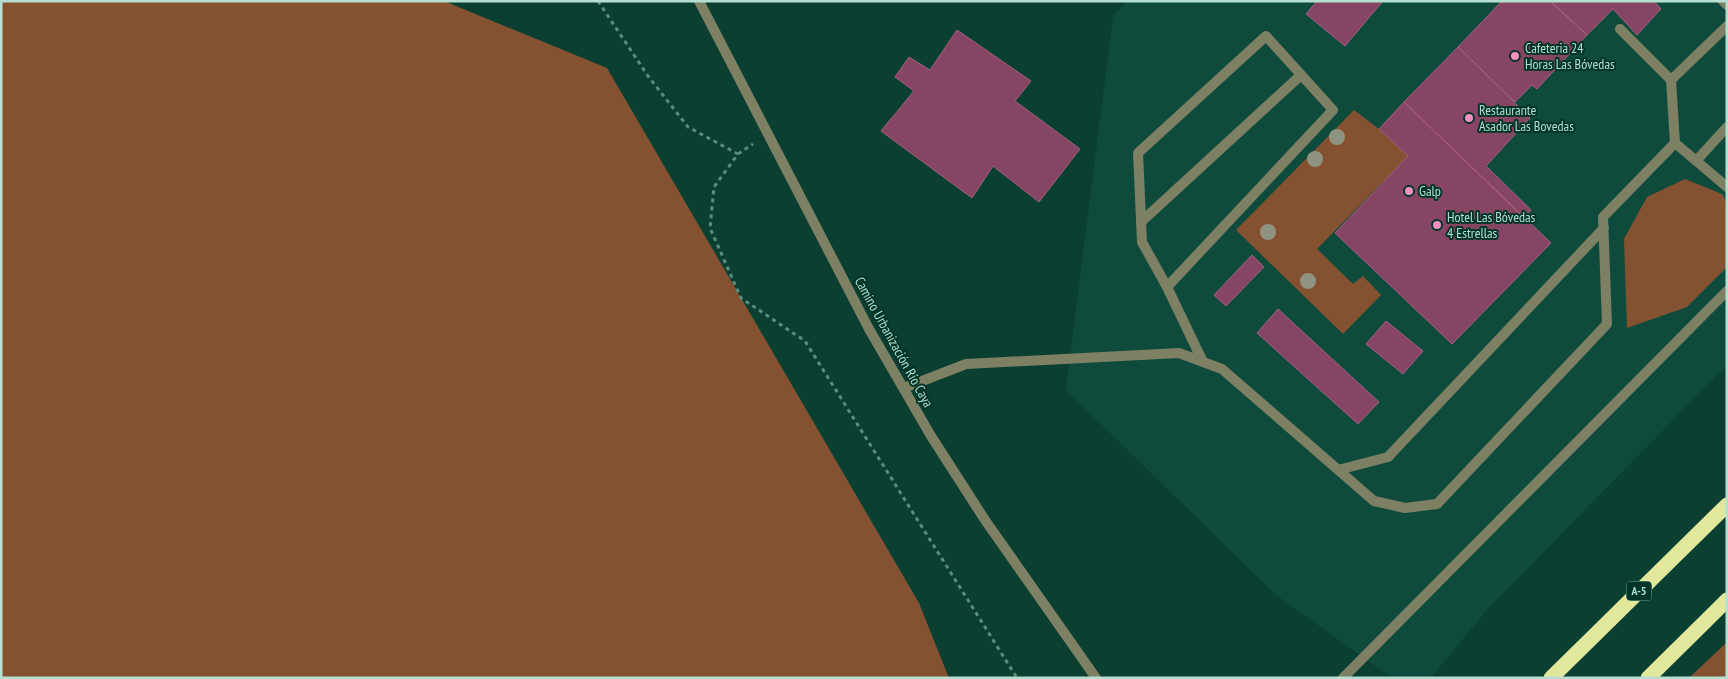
<svg xmlns="http://www.w3.org/2000/svg" width="1728" height="679" font-family="'PT Sans Narrow',sans-serif">
<style>
.built{fill:#0f4b3d}
.green{fill:#855231}
.building{fill:#874564;stroke:#a5607f}
.lines{fill:none;stroke-linecap:round;stroke-linejoin:round}
.path{stroke:#5c8c7e;stroke-width:3;stroke-dasharray:4 4;stroke-linecap:butt}
.lane{stroke:#7d8062;stroke-width:10}
.street{stroke:#7d8062;stroke-width:10}
.highway{stroke:#e1e79b;stroke-width:15}
.tree{fill:#8f9482}
.poi-dot{fill:#fc8fc1;stroke:#003528;stroke-width:2}
.labels{text-anchor:middle;stroke-width:4;stroke-linejoin:round;paint-order:stroke}
.shield{fill:#003528;stroke:#7fac9e;stroke-width:1}
.shield-label{font-size:12px;font-weight:bold;fill:#b5dfd0}
.poi-label{font-size:14px;fill:#b5dfd0;stroke:#003528;text-anchor:start}
.street-label{font-size:14px;fill:#b5dfd0;stroke:#003528}
</style>
<rect width="100%" height="100%" fill="#0a3f32"/>
<path class="built" d="M1128,1H1727V365L1485,612L1431,678H1392L1276,595L1066,390L1113,16Z"/>
<path class="green" d="M1,1H444L607,68L919,603L949,678H1Z
M1354,110L1379,129L1408,156L1317,249L1353,284L1363,276L1381,295L1343,334L1236,230Z
M1685,179L1722,194L1727,203V267L1687,307L1627,328L1624,239L1647,197Z
M1727,641V678H1689L1727,642Z"/>
<path class="building" d="M1317,1H1383L1345,46L1306,14Z
M1502,1H1550L1587,35L1537,89L1532,85L1515,102L1458,47Z
M1550,1H1654L1661,9L1637,35L1613,9L1587,35Z
M957,30L1031,81L1015,101L1080,149L1039,202L993,166L972,198L881,131L914,91L895,77L909,57L930,70Z
M1458,47L1530,118L1486,166L1531,210L1524,218L1404,102Z
M1404,102L1551,243L1452,344L1335,233L1408,156L1379,129Z
M1252,255L1264,267L1226,306L1214,295Z
M1278,309L1379,402L1358,424L1257,333Z
M1386,321L1423,351L1403,374L1366,344Z"/>
<g class="lines">
<path class="path" d="M598,1L648,76L688,127L738,154L714,187L710,228L741,298L805,341L1017,678
M738,154L753,144"/>
<path class="lane" d="M1723,1L1727,5
M1620,29L1671,80
M1675,143L1727,187
M1696,161L1727,127
M1141,222L1301,75
M1167,287L1142,242L1138,153L1266,36L1333,110L1167,287L1203,362
M904,388L966,364L1179,353L1222,369L1374,501L1405,508L1437,504L1607,324L1603,217L1675,143L1671,80L1727,26
M1338,470L1388,457L1604,228"/>
<path class="street" d="M699,1L869,329L931,436L985,520L1096,678
M1343,678L1727,291"/>
<path class="highway" d="M1551,678L1727,505
M1648,678L1727,600"/>
</g>
<g class="tree">
<circle cx="1337" cy="137" r="8"/>
<circle cx="1315" cy="159" r="8"/>
<circle cx="1268" cy="232" r="8"/>
<circle cx="1308" cy="281" r="8"/>
</g>
<g class="poi-dot">
<circle cx="1515" cy="56" r="5"/>
<circle cx="1469" cy="118" r="5"/>
<circle cx="1409" cy="191" r="5"/>
<circle cx="1437" cy="225" r="5"/>
</g>
<g class="labels">
<rect class="shield" x="1626.5" y="581.5" width="25" height="19" rx="4"/>
<g class="shield-label">
<text x="1639" y="595">A-5</text>
</g>
<g class="poi-label">
<text x="1525" y="53">Cafeteria 24<tspan x="1525" dy="16">Horas Las Bóvedas</tspan></text>
<text x="1479" y="115">Restaurante<tspan x="1479" dy="16">Asador Las Bovedas</tspan></text>
<text x="1419" y="196">Galp</text>
<text x="1447" y="222">Hotel Las Bóvedas<tspan x="1447" dy="16">4 Estrellas</tspan></text>
</g>
<g class="street-label">
<text transform="translate(894 342) rotate(61)" y="5">Camino Urbanización Río Caya</text>
</g>
</g>
<rect width="1728" height="679" fill="none" stroke="#b5dfd0" stroke-width="5"/>
</svg>
